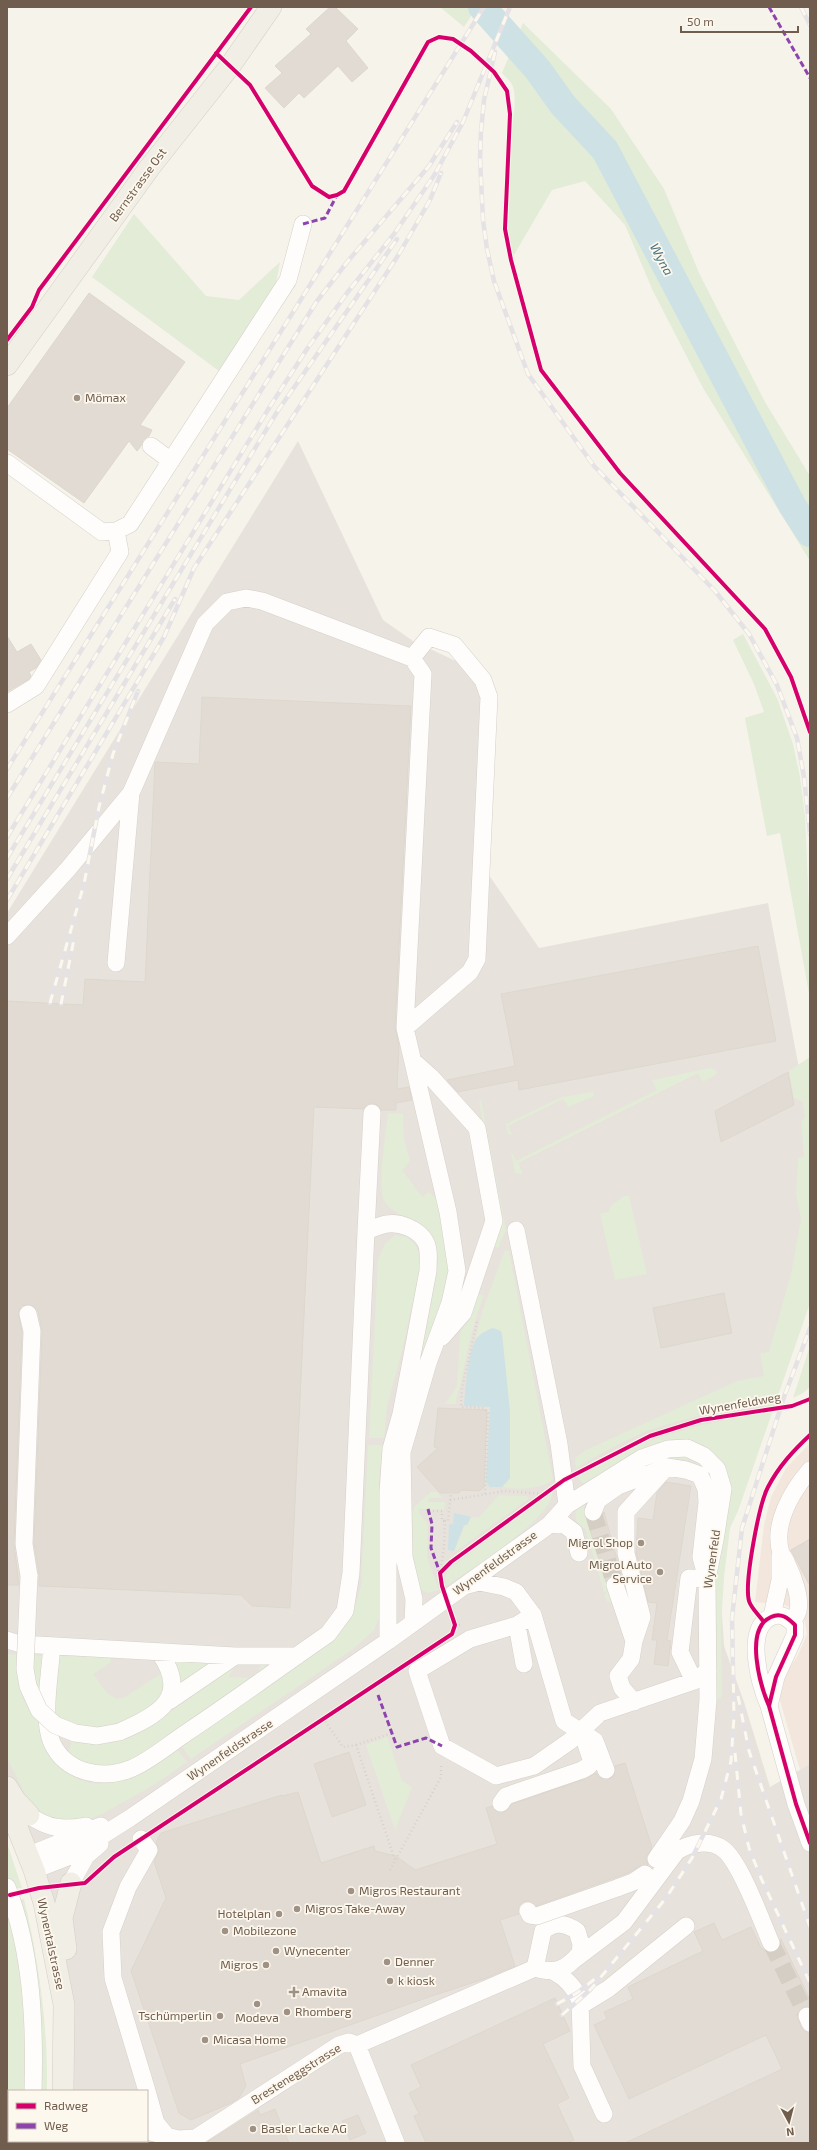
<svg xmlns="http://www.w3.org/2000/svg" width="817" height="2150" font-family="'Exo 2',sans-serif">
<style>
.commercial{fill:#f3e6dd}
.industrial{fill:#e7e3dc}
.green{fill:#e2ecd7}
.water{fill:#cee1e4}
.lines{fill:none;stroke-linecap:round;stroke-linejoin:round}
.river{stroke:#cee1e4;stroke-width:28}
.building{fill:#e2dbd3;stroke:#ded7ce}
.minor-tunnel{stroke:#d4cec4;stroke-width:17;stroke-dasharray:17 8;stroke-linecap:butt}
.minor-casing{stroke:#d5d0c9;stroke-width:18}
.major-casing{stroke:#d4cec7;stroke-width:22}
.path{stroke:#d7d1cb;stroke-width:2.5;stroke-dasharray:1 3;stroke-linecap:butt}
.minor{stroke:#fefdfc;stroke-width:17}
.major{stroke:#f1eee6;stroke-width:21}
.rail-casing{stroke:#e4e2e4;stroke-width:4.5}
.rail{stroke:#fdf8ed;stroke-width:3;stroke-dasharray:9;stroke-linecap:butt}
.minor-bridge-casing{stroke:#d5d0c9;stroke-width:18;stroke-linecap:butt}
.minor-bridge{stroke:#fefdfc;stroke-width:17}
.quiet{stroke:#8e44ad;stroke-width:3;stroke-dasharray:6 3;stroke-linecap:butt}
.cycleway-casing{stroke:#fdf8ed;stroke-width:6}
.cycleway{stroke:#d6006c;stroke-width:4}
.poi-dot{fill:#9f9285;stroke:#fdf8ed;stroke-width:1.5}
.labels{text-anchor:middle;stroke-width:3.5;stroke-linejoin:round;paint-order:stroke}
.street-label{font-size:12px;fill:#705d4e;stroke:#fdf8ed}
.poi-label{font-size:12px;fill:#705d4e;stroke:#fdf8ed;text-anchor:start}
.water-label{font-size:13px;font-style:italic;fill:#4b7481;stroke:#fdf8ed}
</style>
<rect width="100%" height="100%" fill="#f6f3eb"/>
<path class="commercial" d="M810,1443V1764L800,1770L779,1697L782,1680L798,1655L807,1634L803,1614L785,1605L755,1602L764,1525L771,1497L786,1468Z"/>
<path class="industrial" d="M298,441L383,620L413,641L473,669L485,696L480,862L539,948L768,903L810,1127L787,1368L755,1435L728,1534L721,1598L724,1646L744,1702L770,1787L810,1764V2143H58V2141H147V2091H63L64,2005L7,1798V913Z"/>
<path class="green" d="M440,7H477L464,27Z
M523,23L611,109L664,189L700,275L765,402L810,476V561L703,388L653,291L625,225L585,181L552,190L511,260C500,238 506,171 509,145C511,130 518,101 513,87C512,82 505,77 502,73Z
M134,214L206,296L239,300L280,262L275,288L219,371L92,277Z
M743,634L777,698L793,744L800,777L805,816L810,932V999L780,833L767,836L745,718L764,712L754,684L733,640Z
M810,1057V1303L738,1511L730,1528L724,1577L721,1626L722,1692L721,1698L712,1699L711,1601L727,1495L700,1447L587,1482L583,1483L578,1478C583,1470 595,1466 603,1461C655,1435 707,1422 764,1413L763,1404C725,1410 687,1417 650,1430C624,1440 600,1454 576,1468L575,1458L586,1450L737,1381L764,1376L760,1353L769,1352L791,1274L801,1219L796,1194L798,1158L804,1157L801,1121L805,1118L803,1102L794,1098L789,1071Z
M710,1068L716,1070L717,1074L703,1082L698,1073L518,1163L523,1174L515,1173L511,1151L516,1161L657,1090L652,1080Z
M593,1092L594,1096L568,1107L563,1099L508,1126L513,1136L508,1134L506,1124L562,1097Z
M481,1100L506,1230L498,1248L492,1246L501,1219L479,1102Z
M388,1113L403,1114L404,1139L410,1161L402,1170L422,1197L429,1192L436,1199L441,1216L449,1268L444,1296L416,1376C420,1354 424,1332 428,1310C433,1288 443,1263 435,1241C426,1216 395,1220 384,1201C377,1187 386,1131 388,1113Z
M624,1196H629L647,1274L615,1280L600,1214L610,1211L609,1207Z
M395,1235L407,1237L414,1243L418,1250L420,1268L403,1347L387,1407L384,1438H369L378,1259L385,1244Z
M505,1250L509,1251L553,1479C547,1489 511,1491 503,1486L510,1478V1412L502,1334L477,1337L475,1341L482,1312Z
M477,1293L484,1296C472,1324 467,1353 461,1383C459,1391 456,1396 456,1404H445L457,1386L460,1334Z
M810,1346V1387L803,1393L793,1398Z
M368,1445H383L379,1479V1562L381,1613L374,1630L353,1649L191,1759L180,1744L353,1611L361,1586Z
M686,1455L709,1468L716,1494C705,1472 701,1456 672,1459L585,1503L584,1510L612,1602H607L604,1594L607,1593L606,1591L604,1592L585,1528H580L576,1520L575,1504C610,1483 645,1459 686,1455Z
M431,1492H437L443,1498H429L428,1502H445L444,1510L419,1509V1513L428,1524L427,1557L439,1590L428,1593L418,1588L413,1577L412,1513L415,1506Z
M552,1492C556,1516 466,1573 446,1586L445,1578L448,1570Z
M499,1495L526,1496L529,1499L456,1551H454L465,1525H467L471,1517H479Z
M7,1652L8,1654L19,1655C20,1672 18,1690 27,1706C31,1714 39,1720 43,1728C48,1740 52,1757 61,1767C66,1773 74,1777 81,1780C116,1794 148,1765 175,1747L187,1762L152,1786L102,1814L87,1820L47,1819L33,1806L26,1796L7,1758Z
M32,1655L45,1656L43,1698L34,1681Z
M57,1656L110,1657L111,1662L93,1674L107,1693L117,1699L125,1697L162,1673L165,1685L160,1698L134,1721L100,1728H89L69,1723L55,1715Z
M173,1661L209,1663V1664L182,1688Z
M262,1665L266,1666L267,1670L128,1764L90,1768L69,1754L71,1741L98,1744L164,1716L234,1667L229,1677L254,1678Z
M387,1737L402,1781L412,1787L395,1830L366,1745Z
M7,1843L22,1888C1,1891 7,1855 7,1843Z
M24,1899C39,1962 48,2026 47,2091H40L20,1900Z
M7,1909C26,1968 27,2030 29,2091H9V2141H25L24,2143H7Z"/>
<path class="water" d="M493,1328L501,1331L502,1334L510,1412V1478L502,1487H490L486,1482L490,1407L464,1406C465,1391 468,1350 477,1338C481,1333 487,1330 493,1328Z
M454,1513L471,1517L467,1525H464L454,1551L448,1550L449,1524H453Z"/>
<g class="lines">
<path class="river" d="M482,7L538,70L563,105L605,150L792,505L810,533"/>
</g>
<path class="building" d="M330,7H335L358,29L346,41L368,68L352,82L338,66L304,98L299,93L284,108L265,88L282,73L275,66L311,34L306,29Z
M89,293L185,362L140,425L152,430L149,436L143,440L141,446L137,451L129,441L84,503L7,449V408Z
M7,636L17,652L31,644L41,660L36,668L29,672L31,676L29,679L7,692Z
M202,697L411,706L395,1027L399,1045L397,1089L409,1087L412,1100L396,1103V1110H381L378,1105L372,1103L367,1104L363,1109L314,1107L290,1608L252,1606L241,1595L39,1586V1574L34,1543L42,1331L38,1311L30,1304L21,1306L18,1312L22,1332L14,1544L19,1585H7V1001L83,1005L85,979L145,982L155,762L199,764Z
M758,946L776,1041L519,1090L518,1080L458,1092L447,1080L515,1066L501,994Z
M788,1072L794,1105L721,1142L715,1111Z
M724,1293L732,1333L661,1348L653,1308Z
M438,1408L487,1410L484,1487L479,1491L461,1490L459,1493H440L417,1467L438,1448L434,1447Z
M666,1482L691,1486L667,1640L671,1641L668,1666L654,1664L657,1640H652L657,1603L648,1602L636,1552L638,1518L653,1520L657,1493Z
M604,1512L622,1578L612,1575L606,1582L587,1520L594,1522L599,1520Z
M810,1539V1586L791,1550Z
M349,1752L366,1805L332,1817L314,1764Z
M625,1763L652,1847L646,1858L648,1865L640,1866L628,1873L536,1906L529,1901L523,1902L519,1906V1914L500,1920L515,1966L484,1979L426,1998L240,2064L246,2086L239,2098L231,2103L191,2120L179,2113L131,1971L166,1898L154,1862L159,1850L156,1842L161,1833L282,1795L283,1796L298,1792L321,1863L374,1846L375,1851L396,1856L415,1870L497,1844L486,1808L492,1806L496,1811L505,1812L512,1804L585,1779L596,1773L600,1778L609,1779L614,1776L615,1766Z
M714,1923L722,1940L751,1927L761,1948L769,1953L779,1949L781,1939L810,2000V2007H803L797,2015L801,2027L804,2031L810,2033V2143H625L782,2069L766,2035L629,2099L594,2025L607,2019L604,2012L633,1999L628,1987L703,1951L694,1932Z
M555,1998L570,2031L543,2044L569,2098L557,2104L574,2140L566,2143H426L414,2116L419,2114L409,2093L421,2087L411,2065Z
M275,2109L289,2143H206L258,2110L260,2115Z
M358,2115L366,2133L350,2140L342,2121Z"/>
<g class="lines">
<path class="minor-tunnel" d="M593,1512L615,1585
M771,1943L807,2016"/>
<g class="minor-casing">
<path id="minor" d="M151,446L171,461
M7,463L102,532L116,531L130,524L288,280L303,224
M412,658L423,674L405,1028L448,1212L457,1271L450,1303L428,1363L402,1452L404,1557L414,1599L413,1623
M7,704L36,686L120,552L116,531
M7,936L68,869L131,793L205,624L227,602L246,598L262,601L412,658L429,637L454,645L483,680L489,697L477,959L470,972L405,1028
M116,963L131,793
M413,1061L431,1077L477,1128L494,1221L463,1313L442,1337
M516,1230L559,1444L567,1505
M366,1231L372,1113
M28,1314L32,1331L24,1544L29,1576
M593,1512L598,1500L618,1486L667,1467L686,1470L700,1475L706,1489L707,1502L701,1557L707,1579L689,1578L680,1652L694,1681
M549,1525L562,1523L574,1532L579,1553
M615,1585L634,1641L631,1659L618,1676L622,1688L634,1702
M464,1586L479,1582L504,1587L516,1592L533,1615L517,1625L470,1639L417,1671L442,1746L496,1776L534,1766L570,1741L600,1713L694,1681L708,1671
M533,1615L564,1721L595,1741L606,1770
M772,1616L780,1580V1556
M792,1622C794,1619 797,1615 798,1611C801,1597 793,1576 787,1564C786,1560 783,1557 781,1553C772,1524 792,1491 810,1470
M517,1625L524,1664
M7,1640L20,1644L235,1656H297
M634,1641L642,1617L626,1553V1512L664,1470
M51,1656C49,1681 42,1720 52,1743C66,1773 102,1780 130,1769C147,1763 171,1743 186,1733C234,1701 280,1667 328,1634L345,1611L351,1573L366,1231C373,1229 380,1225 387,1224C400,1222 418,1229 425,1241C430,1249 428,1262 428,1271L401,1414L391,1449L388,1492V1641
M169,1701L235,1656
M769,1706L776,1677L795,1635V1625C788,1618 781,1612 771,1617C744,1629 760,1685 769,1706L796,1804L810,1843
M119,1732C159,1715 191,1697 159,1652
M501,1803L506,1796L582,1770L589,1766L591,1759L584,1738
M29,1815C48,1829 63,1830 86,1826
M141,1839L149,1850L128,1887L111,1932L113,1978L147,2091
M27,1856L101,1826
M34,1870L70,1856L130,1818L388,1641L549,1525L567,1505L642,1458L668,1449L687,1448L704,1456L717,1469L723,1489L715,1540L707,1579L708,1700L703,1759L691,1801L682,1821L656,1859
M71,1883L86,1856L100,1844
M7,1887C32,1951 35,2023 33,2091
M617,1888L633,1882L645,1874
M575,1959L624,1922L677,1851C690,1843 709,1839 723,1849C740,1861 762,1922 771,1943
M553,1971C566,1978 575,1987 580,2001L582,2066L604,2114
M580,2006L608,1989L686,1926
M807,2016L810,2023
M357,2045L535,1968C556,1974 566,1970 580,1953L581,1944L577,1931C565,1923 555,1921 543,1931L535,1968
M147,2091L156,2123L165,2134
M147,2131L178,2139L196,2138
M30,2143V2141
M116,2143L117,2141
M188,2143L339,2045L349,2042L357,2045L396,2143"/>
</g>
<g class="major-casing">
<path id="major" d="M7,365L150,167L230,66L271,7
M7,1787L15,1800L29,1815
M7,1802L34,1870L44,1903L64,2005L63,2091
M66,1949L62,1918L71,1883
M65,2143V2141"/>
</g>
<path class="path" d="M477,1322L462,1388L461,1407L484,1408L488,1413L485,1494
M450,1500L505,1491L543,1494
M429,1511H442V1521H445
M440,1573L444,1548L445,1521H448L451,1493
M455,1625H461
M323,1718L343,1747L356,1745L395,1860
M356,1745L392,1733
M390,1870L441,1777V1764"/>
<use href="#minor" class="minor"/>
<use href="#major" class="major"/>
<g class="rail-casing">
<path id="rail" d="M801,7L810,25
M810,7V8
M495,52L484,100L481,131L480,159L483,220L487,249L494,281L528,374L594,466L715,591L749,634L777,685L797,738L804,777L810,834
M7,769L484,7
M7,798L317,301L348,261L429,166L457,122
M7,837L269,408L307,349L347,293L394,234L435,174L463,122L510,7
M7,858L277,412L397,239
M7,879L175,599
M7,900L164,637L194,568L399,254L430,200L441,173
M50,1003L84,884L99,807L113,754L138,691
M61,1004L74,939
M738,1696L749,1751L810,1927
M735,1753L741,1814L749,1848L761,1878L810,1983
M557,2004L577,1993L596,1978
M562,2015L591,1989L666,1898L692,1858L721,1799L731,1761L734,1717L732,1618L742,1528L784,1397L810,1328"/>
</g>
<use href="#rail" class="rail"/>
<g class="minor-bridge-casing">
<path id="minor-bridge" d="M29,1576L25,1669L28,1686L39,1710L55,1725L75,1733L97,1736L119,1732
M528,1911L530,1915L537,1916L617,1888"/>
</g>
<use href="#minor-bridge" class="minor-bridge"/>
<path class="quiet" d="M769,7L810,78
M303,224L325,218L337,195
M428,1509L432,1524L431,1548L440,1573
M378,1695L397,1747L426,1738L442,1746"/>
<g class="cycleway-casing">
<path id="cycleway" d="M216,53L250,85L312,186L329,197L337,195L344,191L428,42L439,37L453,39L471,51L494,72L507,91L510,114L505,229L511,260L541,370L620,473L765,629L791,677L810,732
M7,340L32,307L39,290L251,7
M763,1621C759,1615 751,1608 749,1601C744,1583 759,1504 768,1487C779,1466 793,1451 810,1435
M769,1706L776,1677L795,1635V1625C788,1618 781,1612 771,1617C744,1629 760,1685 769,1706L796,1804L810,1843
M10,1895L39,1888L85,1883L114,1857L452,1634L455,1625L442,1586L440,1573L451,1562L564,1480L650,1436L701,1420L792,1406L810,1399"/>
</g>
<use href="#cycleway" class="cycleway"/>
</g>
<g class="poi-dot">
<circle cx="77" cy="398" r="4"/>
<circle cx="641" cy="1543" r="4"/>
<circle cx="660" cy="1572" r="4"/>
<circle cx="351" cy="1891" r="4"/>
<circle cx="297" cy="1909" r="4"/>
<circle cx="279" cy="1914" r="4"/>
<circle cx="225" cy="1931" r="4"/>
<circle cx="276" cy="1951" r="4"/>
<circle cx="387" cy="1962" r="4"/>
<circle cx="266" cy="1965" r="4"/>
<circle cx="390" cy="1981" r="4"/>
<path d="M292 1986h4v4h4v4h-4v4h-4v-4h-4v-4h4z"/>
<circle cx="257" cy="2004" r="4"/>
<circle cx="287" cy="2012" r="4"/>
<circle cx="220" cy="2016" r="4"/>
<circle cx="205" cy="2040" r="4"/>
<circle cx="253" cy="2129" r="4"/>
</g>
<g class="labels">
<g class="street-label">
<text transform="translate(138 185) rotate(-54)" y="4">Bernstrasse Ost</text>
<text transform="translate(740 1404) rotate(-10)" y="4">Wynenfeldweg</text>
<text transform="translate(712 1559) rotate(-82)" y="4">Wynenfeld</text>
<text transform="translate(495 1563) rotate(-36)" y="4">Wynenfeldstrasse</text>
<text transform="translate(230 1750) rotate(-34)" y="4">Wynenfeldstrasse</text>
<text transform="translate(51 1944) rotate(78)" y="4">Wynentalstrasse</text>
<text transform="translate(296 2074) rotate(-32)" y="4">Bresteneggstrasse</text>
</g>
<g class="poi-label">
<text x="85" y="402">Mömax</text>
<text x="633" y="1547" text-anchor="end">Migrol Shop</text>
<text x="652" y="1569" text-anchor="end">Migrol Auto<tspan x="652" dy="14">Service</tspan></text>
<text x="359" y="1895">Migros Restaurant</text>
<text x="305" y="1913">Migros Take-Away</text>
<text x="271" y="1918" text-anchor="end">Hotelplan</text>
<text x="233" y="1935">Mobilezone</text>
<text x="284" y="1955">Wynecenter</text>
<text x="395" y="1966">Denner</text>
<text x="258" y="1969" text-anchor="end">Migros</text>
<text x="398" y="1985">k kiosk</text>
<text x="302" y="1996">Amavita</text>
<text x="295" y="2016">Rhomberg</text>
<text x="212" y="2020" text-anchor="end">Tschümperlin</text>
<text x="257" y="2022" text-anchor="middle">Modeva</text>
<text x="213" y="2044">Micasa Home</text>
<text x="261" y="2133">Basler Lacke AG</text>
</g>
<g class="water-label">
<text transform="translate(662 259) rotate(62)" y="5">Wyna</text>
</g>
</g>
<rect width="817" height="2150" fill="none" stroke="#705d4e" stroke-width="16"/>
<rect x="8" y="2090" width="140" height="52" fill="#fdf8ed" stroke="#c5baad"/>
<rect x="16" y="2103" width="20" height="6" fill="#d6006c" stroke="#c5baad"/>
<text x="44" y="2110" font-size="12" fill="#705d4e">Radweg</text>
<rect x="16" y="2123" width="20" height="6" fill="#8e44ad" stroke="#c5baad"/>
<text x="44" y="2130" font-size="12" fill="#705d4e">Weg</text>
<g transform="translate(789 2122) rotate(173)" stroke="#fdf8ed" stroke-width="3" paint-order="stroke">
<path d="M0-3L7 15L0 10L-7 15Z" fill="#705d4e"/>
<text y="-6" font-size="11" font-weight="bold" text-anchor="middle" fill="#705d4e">N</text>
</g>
<path d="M681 26v6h117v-6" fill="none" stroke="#705d4e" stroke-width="2"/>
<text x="687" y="26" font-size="12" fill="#705d4e" stroke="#fdf8ed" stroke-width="3" paint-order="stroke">50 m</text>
</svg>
